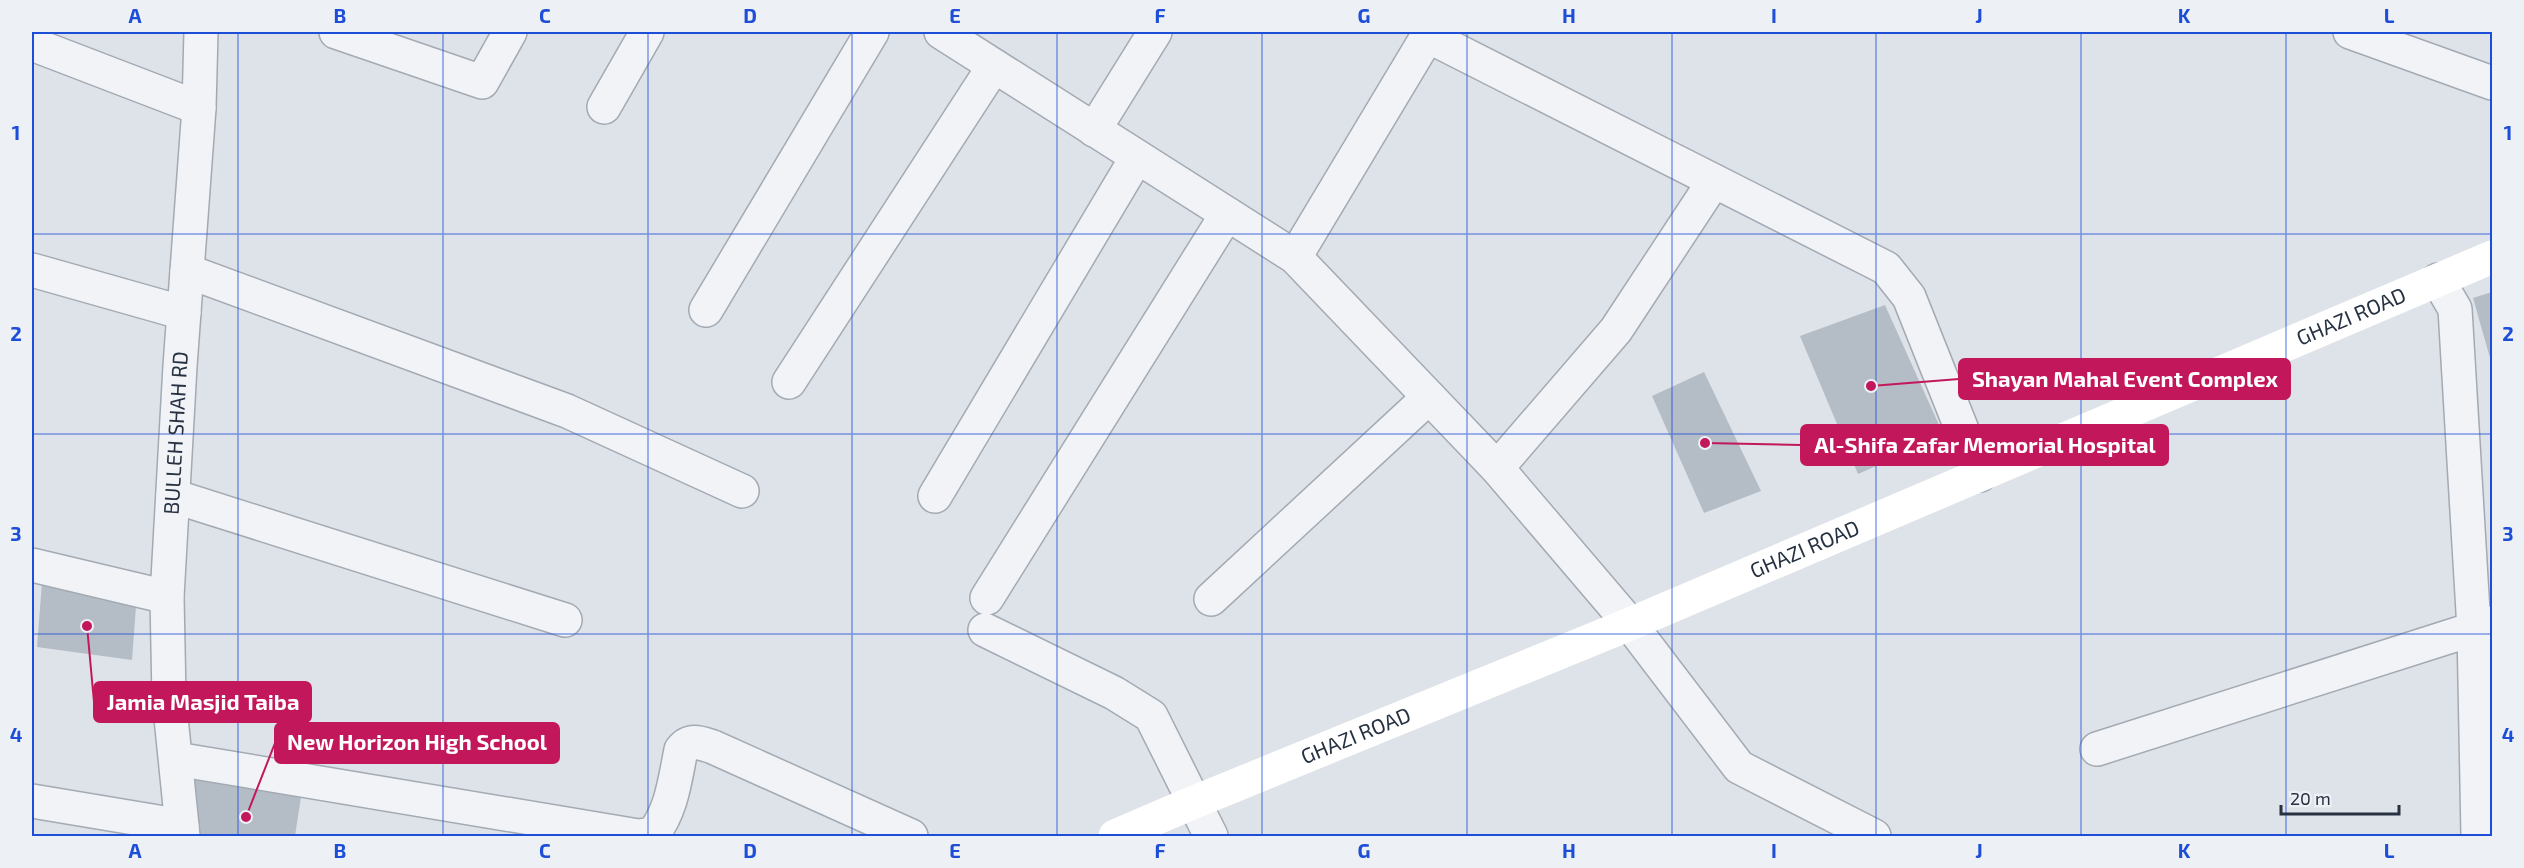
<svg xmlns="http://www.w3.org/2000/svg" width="2524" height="868" font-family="'Exo 2',sans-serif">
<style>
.building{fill:#b4bcc6}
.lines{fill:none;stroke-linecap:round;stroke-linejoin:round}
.minor-casing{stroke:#a3aab3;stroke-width:36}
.minor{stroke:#f1f3f7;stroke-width:33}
.secondary{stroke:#fff;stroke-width:33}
.grid{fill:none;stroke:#1d4ed8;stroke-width:1.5;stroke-opacity:0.55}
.labels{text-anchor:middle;stroke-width:4.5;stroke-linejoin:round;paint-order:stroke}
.street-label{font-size:21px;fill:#263141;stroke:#edf1f6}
.leader{fill:none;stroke:#c2185b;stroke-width:2}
.callout-dot{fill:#c2185b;stroke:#edf1f6;stroke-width:2}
.callout{fill:#c2185b;stroke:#c2185b;stroke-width:2}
.callout-label{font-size:22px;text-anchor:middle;font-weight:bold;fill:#fff}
.neatline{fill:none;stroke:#1d4ed8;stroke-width:2}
.grid-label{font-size:20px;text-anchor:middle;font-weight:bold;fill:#1d4ed8}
</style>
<rect width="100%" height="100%" fill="#dee3e9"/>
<path class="building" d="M2492,292V365L2473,298Z
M1885,305L1944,436L1858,474L1800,336Z
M1704,372L1761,491L1704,513L1652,396Z
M42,582L136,606L132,660L37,647Z
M190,775L301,797L295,836H195Z"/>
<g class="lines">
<g class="minor-casing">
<g id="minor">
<path d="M336,32L482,82L510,32"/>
<path d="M941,32L1295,257L1497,468L1630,624L1739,767L1874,836"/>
<path d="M2350,32L2492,83"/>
<path d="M1428,36L1886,268L1909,297L1980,475"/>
<path d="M32,44L199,108"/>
<path d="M604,107L647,32"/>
<path d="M1094,130L1155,32"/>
<path d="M1295,257L1430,32"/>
<path d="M32,270L184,313"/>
<path d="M187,271L567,411L742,491"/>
<path d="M2438,280L2455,309L2474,629L2478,836"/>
<path d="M706,310L872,32"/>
<path d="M789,382L994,66"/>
<path d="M1497,468L1616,330L1714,181"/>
<path d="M173,496L565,620"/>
<path d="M935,496L1137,157"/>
<path d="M32,565L167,597"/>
<path d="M987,598L1227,214"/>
<path d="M1211,599L1429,397"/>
<path d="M985,630L1114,693L1151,716L1211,836"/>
<path d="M2097,749L2492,623"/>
<path d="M176,759L638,836L653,834C672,810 675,779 681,750C690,738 701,743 713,747L911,836"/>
<path d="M32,801L182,826"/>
<path id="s1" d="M183,836L169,698L167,597L180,366L199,108L201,32"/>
</g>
</g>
<use href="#minor" class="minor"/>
<path class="secondary" id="s2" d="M1115,836L1192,803L1630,624L2492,257"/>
</g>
<path class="grid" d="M238,32V836M443,32V836M648,32V836M852,32V836M1057,32V836M1262,32V836M1467,32V836M1672,32V836M1876,32V836M2081,32V836M2286,32V836M32,234H2492M32,434H2492M32,634H2492"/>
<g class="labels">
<g class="street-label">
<text dy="7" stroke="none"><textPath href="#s2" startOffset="1341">GHAZI ROAD</textPath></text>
<text dy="7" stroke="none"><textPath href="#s1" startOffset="404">BULLEH SHAH RD</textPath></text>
<text dy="7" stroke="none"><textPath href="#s2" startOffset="747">GHAZI ROAD</textPath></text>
<text dy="7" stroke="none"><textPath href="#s2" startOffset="261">GHAZI ROAD</textPath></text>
</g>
</g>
<path class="leader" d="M1871 386L1959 379M1705 443L1801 445M87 626L94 702M246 817L275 743"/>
<g class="callout-dot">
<circle cx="1871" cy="386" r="6"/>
<circle cx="1705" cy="443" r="6"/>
<circle cx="87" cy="626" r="6"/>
<circle cx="246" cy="817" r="6"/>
</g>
<g class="callout">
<rect x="1959" y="359" width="331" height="40" rx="6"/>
<rect x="1801" y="425" width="367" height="40" rx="6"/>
<rect x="94" y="682" width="217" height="40" rx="6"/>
<rect x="275" y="723" width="284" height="40" rx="6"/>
</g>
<g class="callout-label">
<text x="2125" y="387">Shayan Mahal Event Complex</text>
<text x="1985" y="453">Al-Shifa Zafar Memorial Hospital</text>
<text x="203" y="710">Jamia Masjid Taiba</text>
<text x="417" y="750">New Horizon High School</text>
</g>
<rect width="2524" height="868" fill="none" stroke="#edf1f6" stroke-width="66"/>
<path d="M2281 805v9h118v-9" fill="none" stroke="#263141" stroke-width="3"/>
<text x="2290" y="805" font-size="18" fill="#263141" stroke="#edf1f6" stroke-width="4.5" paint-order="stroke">20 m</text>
<rect x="33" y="33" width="2458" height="802" class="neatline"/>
<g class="grid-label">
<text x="135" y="23">A</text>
<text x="340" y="23">B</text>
<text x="545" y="23">C</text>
<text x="750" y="23">D</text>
<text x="955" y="23">E</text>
<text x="1160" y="23">F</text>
<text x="1364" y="23">G</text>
<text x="1569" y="23">H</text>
<text x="1774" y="23">I</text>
<text x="1979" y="23">J</text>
<text x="2184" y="23">K</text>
<text x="2389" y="23">L</text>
<text x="16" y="140">1</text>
<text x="2508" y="140">1</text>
<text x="16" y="341">2</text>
<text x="2508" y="341">2</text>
<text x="16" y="541">3</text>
<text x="2508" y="541">3</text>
<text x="16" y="742">4</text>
<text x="2508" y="742">4</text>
<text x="135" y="858">A</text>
<text x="340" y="858">B</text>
<text x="545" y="858">C</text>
<text x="750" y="858">D</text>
<text x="955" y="858">E</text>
<text x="1160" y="858">F</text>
<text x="1364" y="858">G</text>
<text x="1569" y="858">H</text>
<text x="1774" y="858">I</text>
<text x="1979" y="858">J</text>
<text x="2184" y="858">K</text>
<text x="2389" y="858">L</text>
</g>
</svg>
